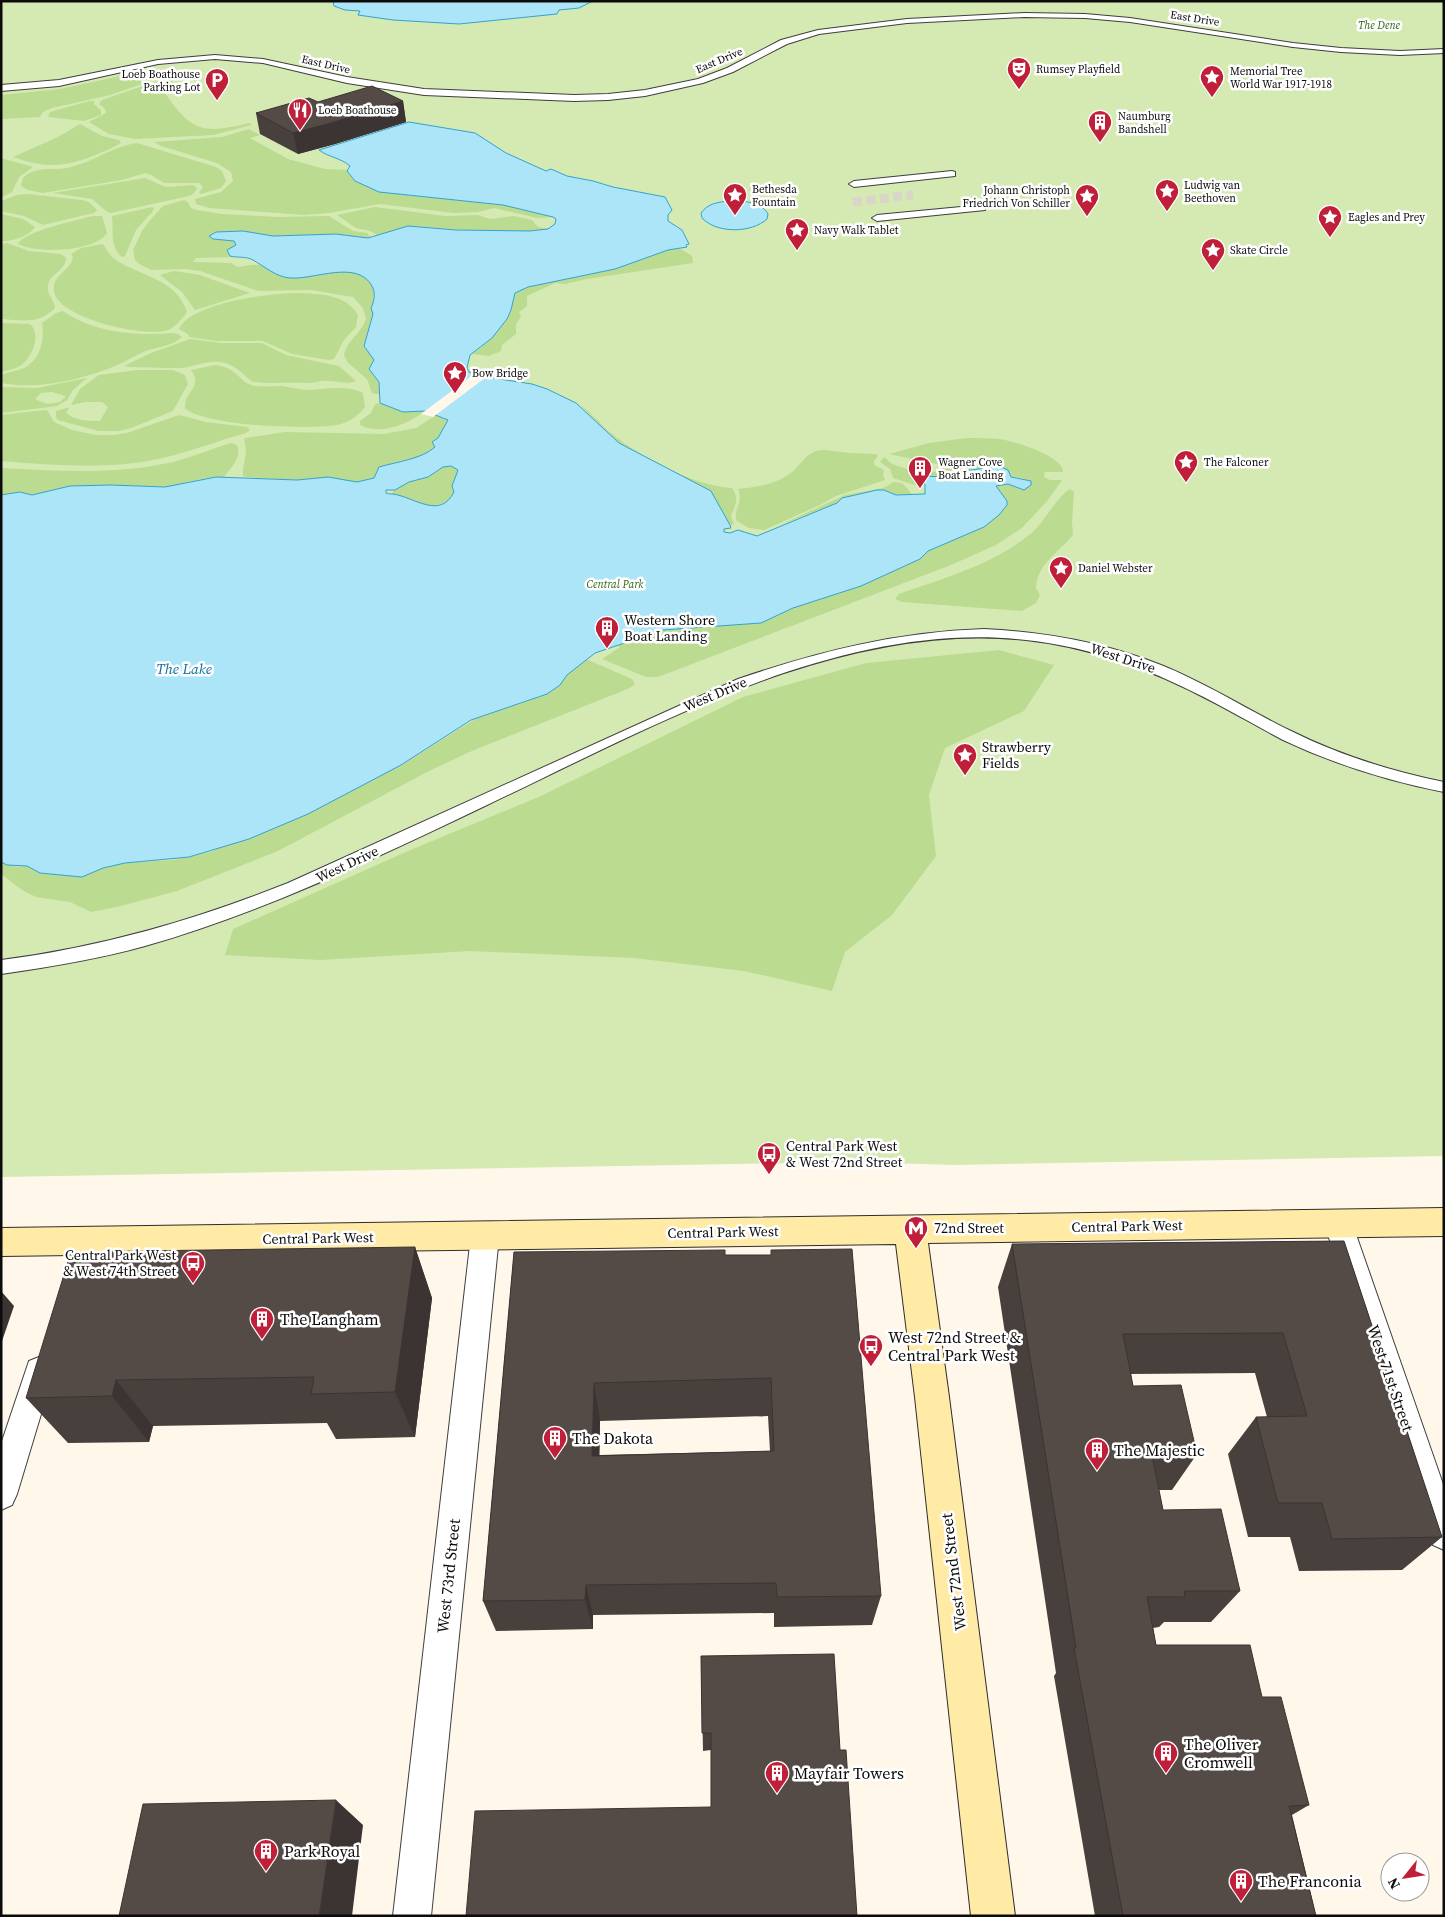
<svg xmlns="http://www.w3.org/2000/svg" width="1445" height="1917" font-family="'Source Serif 4',serif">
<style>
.green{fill:#d5eab2}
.forest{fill:#bbdb91;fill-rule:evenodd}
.water{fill:#ace4f8;stroke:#31a3d2;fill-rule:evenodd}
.pier{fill:#fff8ea}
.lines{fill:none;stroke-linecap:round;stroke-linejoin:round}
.pedestrian-tunnel{stroke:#dad4c9;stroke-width:9;stroke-dasharray:9 4.5;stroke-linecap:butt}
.pedestrian-casing{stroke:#3e3e3e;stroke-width:2}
.minor-casing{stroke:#3e3e3e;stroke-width:2}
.secondary-casing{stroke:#2d2d2d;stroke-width:2}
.pedestrian{fill:#fff;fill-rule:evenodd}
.minor{fill:#fff;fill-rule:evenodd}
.secondary{fill:#ffeba5;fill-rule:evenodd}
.wall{fill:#48403d;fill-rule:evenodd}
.shaded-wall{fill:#3b3432}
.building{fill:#544b47;stroke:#3b3432;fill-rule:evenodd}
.labels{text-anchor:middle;stroke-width:5;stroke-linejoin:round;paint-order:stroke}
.far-street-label{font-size:11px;fill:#0b0b0b;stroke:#fff}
.far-park-label{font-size:11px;font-style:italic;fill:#32641a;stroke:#fff}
.far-poi-label{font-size:11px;fill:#0b0b0b;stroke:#fff;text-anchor:start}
.poi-label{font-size:14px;fill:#0b0b0b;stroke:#fff;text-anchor:start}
.street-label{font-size:14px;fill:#0b0b0b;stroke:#fff}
.water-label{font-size:15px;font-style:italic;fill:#1172a0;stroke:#fff}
.near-poi-label{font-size:16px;fill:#0b0b0b;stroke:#fff;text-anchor:start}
.near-street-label{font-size:16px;fill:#0b0b0b;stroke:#fff}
</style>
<rect width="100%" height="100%" fill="#fff8ea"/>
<path class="green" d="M1,1H1444V1156L954,1165L856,1162L1,1177Z"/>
<path class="forest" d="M143,71H153L166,76L110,95L52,108L43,112L40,117L1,119V95L60,89Z
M169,77L173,80V83L162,87L163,90C190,131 202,135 249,123L252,125L213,135L135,139L109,134L89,122L106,113L105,109L99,104L102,100Z
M89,101H94V104L101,110V115L84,121L48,117L50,112Z
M80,124L102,136L119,140L121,143C115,147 107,150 100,153C68,167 46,169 13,157L58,137Z
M249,129L260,135L250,138L288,159L325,169L348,170L347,172L355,181L379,192L503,205L553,217L538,218L494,208L478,212L454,213L380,204L329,213L304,215L209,208L196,204L195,199L221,192L233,181L231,172L217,163L161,146L154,142L222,137Z
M137,143L216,167L222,171L226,181L221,188L201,194L199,193L203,187L199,183H164L151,175L145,173L122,180L43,193L28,190L21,186L23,178C36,165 51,171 67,168C92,163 113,146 137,143Z
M1,158L33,167L19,177L12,192L1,198Z
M145,178L166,187L194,185L197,189L193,194L189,196L111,213L107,212L92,199L53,193Z
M28,194L82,200L89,202L97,210L94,213L43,225L24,216L1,211V201L17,195Z
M184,200L188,202L191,208L197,210L222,214L279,217L329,216L353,231L367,233L371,238H358L336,234L273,236L243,231L214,233L213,239L235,241L236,245L227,251L230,256L236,257L196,258L193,262L232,263L237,267C246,266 256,263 264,266C272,269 279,277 288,278C310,280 347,264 366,277C370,280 372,286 374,290L373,304L371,308L373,314L364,346L374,360L369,370L378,379L381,395L372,393L367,379L348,363L344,355C347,340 361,334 366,319L363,308L353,297L311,290L258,291L200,271L185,269L151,270L139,264L135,260L133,250L142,231L150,220L163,206Z
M152,207L154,208L153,211L136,230L125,256L122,257C109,246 114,231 112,216Z
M375,207L445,216L478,215L490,219L514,216L532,220L538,227L548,229L530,231L467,230L408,226L379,236L370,231L356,228L337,215Z
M1,214L23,219L35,227C29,236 12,242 1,241Z
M93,216H102L107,233C95,252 37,254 18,244C22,232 80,219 93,216Z
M7,243L29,251L61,254L66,258C66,270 50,274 48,285C46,295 55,300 55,308C38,325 23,320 1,319V244Z
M103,244C107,250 110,256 116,260C139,276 176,278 187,312C183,317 175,328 168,330C146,338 60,319 54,292C51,275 71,271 73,257L71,254L81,248Z
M674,248H679L692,256L693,263L587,279L565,284L555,283L527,296V306L519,312L521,317L516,324V334L502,345L501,351L489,356L472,354C484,347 509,322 512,308C513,302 512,298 515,293L528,287L615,269Z
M174,271L200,275L250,293L195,310L182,292L160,275Z
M298,293C320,294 346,294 358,315L356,327L344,340L334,359L329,360L292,354L263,341H216L189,337L188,334L179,329C191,302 272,293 298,293Z
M63,311C95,333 135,336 173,333L178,334L182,337C173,346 157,347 146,351C135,355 126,362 115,366C81,380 38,390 1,383V375C8,372 17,371 24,368C40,360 45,340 42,323L56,313Z
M1,323L30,324C42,335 32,358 20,366C14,369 8,370 1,372Z
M190,339L222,343H262L286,355L339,366L356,381C347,385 339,381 329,381C322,380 316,383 309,383C290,382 272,384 253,382C244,376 239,368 228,364C212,358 198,366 182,368C176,368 129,368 124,366L151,353Z
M215,365C238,367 240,384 255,386C264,387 273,386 282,386C290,387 297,389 305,390C324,390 346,384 363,393L365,407C359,416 347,423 337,425C310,430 202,426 185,408C183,392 204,388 191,370Z
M138,370H173L185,375L188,384L173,411L131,428L119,431H98L58,420L56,417V411L67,408H69L66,412C73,421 90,421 100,421L108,407L102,402H85L71,405L80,389L99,375Z
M87,378L73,390L67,400L57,406L1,413V387L37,388ZM52,392L66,396L60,402L47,404L35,399L41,393Z
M380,403L390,407L425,411C408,424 380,436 360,425V421L371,413L375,404Z
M581,406C588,409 604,428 612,434C642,458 694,486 732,488C740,499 735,505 731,516L734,524L730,525L707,489L696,485L619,443Z
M44,410L48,411L54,422L72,430L96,435H114L127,433L179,415L206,422L247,427L250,430L246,433C217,441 187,453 158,459C106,470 53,465 1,461V415Z
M436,415L448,420C446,427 442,431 439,437C437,440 437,445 434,448C422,464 383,456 374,478L357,482L328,477L297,480L246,477L243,476C242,463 249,454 244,440L245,438L285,432L384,434L416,428Z
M967,438C978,438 988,438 999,439C1013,441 1063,455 1063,472H1045L1044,477L1050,480H1062L1048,500L1022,528L996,545L951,565L658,677H646L602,659L620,647L617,644L663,630L761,623L793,608L861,586L920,559L928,551L984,527L999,515L1000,491L996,486L1008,484L1022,490L1023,478L1011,477L1010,473L989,466L982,469L957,473L948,477H920L925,485H915L893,478L890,469L880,462L884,457L892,464L907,469L935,472L946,466L889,454L929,443Z
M231,443L237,445C242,459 231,467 224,477L207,478L165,487L111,485L70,486L32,495L20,492L1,495V468C58,471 116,475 173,462C192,457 212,449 231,443Z
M825,450L850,453L876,454L878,456L874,461V465L884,470L883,475L885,480L836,496L820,505L764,530L749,528L737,521C732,510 744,505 738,489C755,487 773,485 788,475C802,466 806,449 825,450Z
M451,466L458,470L452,486L455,492C442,515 411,503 392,494L394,490L409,482L428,477L443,467Z
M894,482L902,483L912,494L896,495L884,490H877L842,498L837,503L778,526L845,495L883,488Z
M1070,489L1074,492L1072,522L1073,535C1059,552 1037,564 1036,588L1040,595L1036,603L1022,611L902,602L895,599L899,594C944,578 992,565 1029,535C1044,524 1056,497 1070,489Z
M999,650L1054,665L1024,711L945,748L929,795L936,856L892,915L845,952L832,991L744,971L634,958L470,951L320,960L225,955L233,929L408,851L541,796L743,697L866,663Z
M586,659L632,679L635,684L630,688L474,750L429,771L278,851L177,891L117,907L91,912L70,902L36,897L22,890L1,874V862L17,867L27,866L40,873L81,877L103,868L125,863L173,860L210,852L402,765L480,716L520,704L547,694L560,685L567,675Z"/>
<path class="water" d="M333,1H593L579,8L559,10L557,14L459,24L393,20L358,15L360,11L345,10L334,6Z
M409,122L475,133L506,153L546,171L551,169L567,176L593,181L613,187L665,197L672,210L668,215V221L682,230L689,244L686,245L687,247L668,250L615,269L528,287L515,293L511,310L507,319L492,338L470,355L467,368L469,372L486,377L532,384L547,389L576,403L619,443L711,491L730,525L731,528L724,529V532L730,533L738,530L757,536L837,503L842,498L877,490H884L896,495L925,494V485L920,476L948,477L957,472L999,466L1008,470L1011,477L1031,481V485L1024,490L1008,484L996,486L1007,501V505L999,515L984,527L928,551L920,559L861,586L793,608L761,623L663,630L595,653L567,675L560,685L547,694L471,720L401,765L308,814L249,839L189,857L125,863L103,868L82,877L40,873L27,866L7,865L1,862V495L20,492L32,495L70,486L111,485L165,487L216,477L297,480L328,477L357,482L374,478L379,467C396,462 422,459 435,447L432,442L438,438L448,420L425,411L403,412L380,403L379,382L369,369L374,360L364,346L373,314L371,308C374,302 376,293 372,286C357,259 314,280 290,278C276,277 264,266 253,260C246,256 237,258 230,256L227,250L236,245L234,241L213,239L209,236L216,232L243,231L273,236L336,234L368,238L408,226L456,230L530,231L548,229L555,224L556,219L553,217L503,205L379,192L355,181L347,171L350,166C341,158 328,157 319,150ZM451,466L458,470L452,486L454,492C440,520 414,497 393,494C390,494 388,494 386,493V490H395L409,482L428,477L443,467Z
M730,201C743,201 761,201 768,214L767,219C752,233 717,234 702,218L701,213C708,203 719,202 730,201Z"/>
<path class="pier" d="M477,372L489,375L433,417L421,414Z"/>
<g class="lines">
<path class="pedestrian-tunnel" d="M853,202L913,195"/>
<g class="pedestrian-casing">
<path id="pedestrian" d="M1024,13L1085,14L1130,18L1293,43L1341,48L1400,51L1444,49V53L1400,55L1341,52L1293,47L1130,22L1085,18L1024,17L907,23L819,34L787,44L733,72L703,83L645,96L608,100L574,101L424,95L347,83L263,63L215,59L158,64L59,86L1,91V85L59,80L158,60L215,55L263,59L347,77L424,89L574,95L608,94L645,90L698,79L727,68L781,40L818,30L907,19Z
M952,171L955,172V176L854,187L849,184L854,181Z
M982,205L985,206V210L877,221L872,218L877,215Z
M984,629C1045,632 1103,642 1161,665C1206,683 1246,709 1289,730C1339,755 1390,771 1444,782V792C1388,781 1334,764 1283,740C1260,728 1238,715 1215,703C1155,671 1093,647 1026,640C841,619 650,728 487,805C376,858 264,912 145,946C98,959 50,967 1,974V960C103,947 194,920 288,883L738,679C820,651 897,632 984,629Z"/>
</g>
<g class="minor-casing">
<path id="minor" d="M1338,1211L1348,1214L1352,1223L1444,1487V1550L1433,1545L1428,1534L1324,1223L1328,1214Z
M485,1224L495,1227L499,1236L431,1916H393L471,1236L475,1227Z
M39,1357L49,1361L54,1371L17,1494L12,1505L1,1510V1444L29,1361Z"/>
</g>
<g class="secondary-casing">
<path id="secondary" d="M1444,1208V1236L928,1243L949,1397L1015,1916H971L915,1397L896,1244L1,1256V1228Z"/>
</g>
<use href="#pedestrian" class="pedestrian"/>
<use href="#minor" class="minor"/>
<use href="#secondary" class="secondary"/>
</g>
<path class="wall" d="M403,101L406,122L335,144L298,154L260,134L256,113L318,102Z
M1344,1241L1442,1537L1402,1570L1299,1571L1290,1537H1248L1228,1454L1256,1417H1267L1255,1373L1131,1374L1133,1386L1197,1454L1172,1490H1159L1163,1510L1240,1591L1211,1622H1164L1159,1627L1153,1628L1156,1645L1262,1697L1309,1805L1292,1815L1316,1916H1095L1054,1676L1056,1673L998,1287L1012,1244Z
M415,1247L432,1298L415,1437L336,1439L327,1423L153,1426L149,1442L68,1443L26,1398Z
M514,1252L725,1255L881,1596L872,1625L774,1627V1613L593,1615V1629L496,1631L483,1601ZM768,1416L770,1451L599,1455L600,1421Z
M701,1656L840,1750L711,1807V1750L703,1751Z"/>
<path class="shaded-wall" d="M403,101L406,122L335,144L298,154L293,133Z
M415,1247L432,1298L415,1437L395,1392Z
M1,1291L14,1306L1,1344Z
M116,1380L153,1426L149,1442L112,1396Z
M594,1383L600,1421L599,1491L592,1456Z
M586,1585L593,1615V1629L585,1600Z
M336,1800L363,1825L352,1916H319Z"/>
<path class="building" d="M372,86L403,101L331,123L293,133L256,113L309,98L318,102Z
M1344,1241L1442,1537L1332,1539L1322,1503H1278L1256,1417L1307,1416L1283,1333L1123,1334L1133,1386L1181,1385L1197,1454L1152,1455L1163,1510L1221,1509L1240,1591H1184L1185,1597H1147L1156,1645H1250L1262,1697H1281L1309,1805L1289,1806L1316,1916H1123L1074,1648H1076L1012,1244Z
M415,1247L395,1392L311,1394L314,1377L116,1380L112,1396L26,1398L71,1252Z
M852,1249L881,1596L777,1597L776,1583L586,1585L585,1600L483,1601L514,1252L725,1250V1255H771V1250ZM771,1378L774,1451L592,1456L594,1383Z
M834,1654L840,1750H846L857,1916H466L475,1811L711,1807V1733H702L701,1656Z
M336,1800L319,1916H119L143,1804Z"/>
<defs>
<g id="theatre-pin" transform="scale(1.25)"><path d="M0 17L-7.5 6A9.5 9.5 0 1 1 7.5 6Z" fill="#bf1f38" stroke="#fff"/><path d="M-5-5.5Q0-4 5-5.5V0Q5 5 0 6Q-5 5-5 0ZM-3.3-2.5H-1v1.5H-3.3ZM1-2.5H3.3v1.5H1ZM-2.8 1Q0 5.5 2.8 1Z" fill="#fff"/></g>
<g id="sight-pin" transform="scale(1.25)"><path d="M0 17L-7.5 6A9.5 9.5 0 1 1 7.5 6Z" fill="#bf1f38" stroke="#fff"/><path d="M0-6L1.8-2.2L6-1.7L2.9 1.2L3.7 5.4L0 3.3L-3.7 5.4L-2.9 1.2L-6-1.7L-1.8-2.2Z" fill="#fff"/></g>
<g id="parking-pin" transform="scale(1.25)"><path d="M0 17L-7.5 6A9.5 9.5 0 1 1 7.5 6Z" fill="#bf1f38" stroke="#fff"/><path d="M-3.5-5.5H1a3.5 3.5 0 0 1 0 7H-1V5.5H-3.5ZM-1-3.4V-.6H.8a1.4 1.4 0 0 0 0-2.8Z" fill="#fff"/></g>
<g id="restaurant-pin" transform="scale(1.25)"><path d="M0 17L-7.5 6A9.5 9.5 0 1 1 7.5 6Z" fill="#bf1f38" stroke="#fff"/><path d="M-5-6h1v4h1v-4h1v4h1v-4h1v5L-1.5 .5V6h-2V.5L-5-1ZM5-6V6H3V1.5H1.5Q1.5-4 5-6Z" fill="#fff"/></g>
<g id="building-pin" transform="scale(1.25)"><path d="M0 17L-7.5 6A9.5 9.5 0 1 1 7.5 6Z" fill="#bf1f38" stroke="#fff"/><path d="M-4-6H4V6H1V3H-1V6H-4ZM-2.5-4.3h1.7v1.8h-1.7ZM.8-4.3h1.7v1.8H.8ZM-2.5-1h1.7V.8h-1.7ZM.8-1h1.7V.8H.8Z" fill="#fff"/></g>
<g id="bus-pin" transform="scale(1.25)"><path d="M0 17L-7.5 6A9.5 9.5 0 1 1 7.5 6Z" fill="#bf1f38" stroke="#fff"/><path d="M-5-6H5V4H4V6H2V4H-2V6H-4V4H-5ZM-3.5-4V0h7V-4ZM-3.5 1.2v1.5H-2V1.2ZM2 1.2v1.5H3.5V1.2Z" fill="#fff"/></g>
<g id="metro-pin" transform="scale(1.25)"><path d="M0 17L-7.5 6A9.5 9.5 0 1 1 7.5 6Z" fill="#bf1f38" stroke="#fff"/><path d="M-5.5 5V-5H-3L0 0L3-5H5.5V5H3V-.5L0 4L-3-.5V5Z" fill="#fff"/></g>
</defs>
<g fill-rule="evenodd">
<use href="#theatre-pin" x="1019" y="69"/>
<use href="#sight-pin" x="1212" y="77"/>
<use href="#parking-pin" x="217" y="80"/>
<use href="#restaurant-pin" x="300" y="110"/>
<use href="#building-pin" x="1100" y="122"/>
<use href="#sight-pin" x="1167" y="191"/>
<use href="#sight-pin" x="735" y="195"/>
<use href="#sight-pin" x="1087" y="196"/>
<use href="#sight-pin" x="1330" y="217"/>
<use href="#sight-pin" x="797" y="230"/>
<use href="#sight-pin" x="1213" y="250"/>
<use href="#sight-pin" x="455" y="373"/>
<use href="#sight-pin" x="1186" y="462"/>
<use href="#building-pin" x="920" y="468"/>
<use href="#sight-pin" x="1061" y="568"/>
<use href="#building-pin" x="607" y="628"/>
<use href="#sight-pin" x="965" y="755"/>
<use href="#bus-pin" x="769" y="1154"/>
<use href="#metro-pin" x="916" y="1228"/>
<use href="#bus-pin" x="193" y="1263"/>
<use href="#building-pin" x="262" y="1319"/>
<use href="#bus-pin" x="871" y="1346"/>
<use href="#building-pin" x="555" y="1438"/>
<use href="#building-pin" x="1097" y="1450"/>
<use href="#building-pin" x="1166" y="1753"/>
<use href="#building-pin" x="777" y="1773"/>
<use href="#building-pin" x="266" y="1851"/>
<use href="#building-pin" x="1241" y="1881"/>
</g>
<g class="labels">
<g class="far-street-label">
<text transform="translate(1195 18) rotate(9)" y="4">East Drive</text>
<text transform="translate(719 60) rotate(-23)" y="4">East Drive</text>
<text transform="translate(326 64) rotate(13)" y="4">East Drive</text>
</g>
<g class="far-park-label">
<text x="1379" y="29">The Dene</text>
<text x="615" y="588">Central Park</text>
</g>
<g class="far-poi-label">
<text x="1036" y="73">Rumsey Playfield</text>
<text x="1230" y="75">Memorial Tree<tspan x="1230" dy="13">World War 1917-1918</tspan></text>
<text x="200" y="78" text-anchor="end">Loeb Boathouse<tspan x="200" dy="13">Parking Lot</tspan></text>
<text x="318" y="114">Loeb Boathouse</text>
<text x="1118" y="120">Naumburg<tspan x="1118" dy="13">Bandshell</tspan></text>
<text x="1184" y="189">Ludwig van<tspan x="1184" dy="13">Beethoven</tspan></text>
<text x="752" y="193">Bethesda<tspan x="752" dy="13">Fountain</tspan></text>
<text x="1070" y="194" text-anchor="end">Johann Christoph<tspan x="1070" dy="13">Friedrich Von Schiller</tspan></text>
<text x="1348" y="221">Eagles and Prey</text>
<text x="814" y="234">Navy Walk Tablet</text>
<text x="1230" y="254">Skate Circle</text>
<text x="472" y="377">Bow Bridge</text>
<text x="938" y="466">Wagner Cove<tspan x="938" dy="13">Boat Landing</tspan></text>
<text x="1204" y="466">The Falconer</text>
<text x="1078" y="572">Daniel Webster</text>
</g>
<g class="poi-label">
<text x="624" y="625">Western Shore<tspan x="624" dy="16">Boat Landing</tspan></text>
<text x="982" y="752">Strawberry<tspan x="982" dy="16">Fields</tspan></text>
<text x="786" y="1151">Central Park West<tspan x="786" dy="16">&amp; West 72nd Street</tspan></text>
<text x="934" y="1233">72nd Street</text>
<text x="176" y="1260" text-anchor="end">Central Park West<tspan x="176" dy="16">&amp; West 74th Street</tspan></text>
</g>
<g class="street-label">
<text transform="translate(1123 658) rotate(18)" y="5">West Drive</text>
<text transform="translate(715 694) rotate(-23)" y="5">West Drive</text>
<text transform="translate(347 864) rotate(-25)" y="5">West Drive</text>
<text transform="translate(1127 1226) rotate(-1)" y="5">Central Park West</text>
<text transform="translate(723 1232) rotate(-1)" y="5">Central Park West</text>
<text transform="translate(318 1238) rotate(-1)" y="5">Central Park West</text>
</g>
<g class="water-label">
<text x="184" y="674">The Lake</text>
</g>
<g class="near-poi-label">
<text x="280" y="1325">The Langham</text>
<text x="888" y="1343">West 72nd Street &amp;<tspan x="888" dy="18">Central Park West</tspan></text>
<text x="572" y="1444">The Dakota</text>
<text x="1114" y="1456">The Majestic</text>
<text x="1184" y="1750">The Oliver<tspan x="1184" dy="18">Cromwell</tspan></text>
<text x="794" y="1779">Mayfair Towers</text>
<text x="284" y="1857">Park Royal</text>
<text x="1258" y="1887">The Franconia</text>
</g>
<g class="near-street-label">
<text transform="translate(1391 1378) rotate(71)" y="6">West 71st Street</text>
<text transform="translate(953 1572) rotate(-97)" y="6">West 72nd Street</text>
<text transform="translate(448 1576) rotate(-84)" y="6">West 73rd Street</text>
</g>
</g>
<rect width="1445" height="1917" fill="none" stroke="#0b0b0b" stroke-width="5"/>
<g transform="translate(1405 1877) rotate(240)"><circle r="24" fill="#ffffff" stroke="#9d9d9d"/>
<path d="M0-4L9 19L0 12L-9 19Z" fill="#bf1f38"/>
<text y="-8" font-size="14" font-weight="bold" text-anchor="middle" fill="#0b0b0b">N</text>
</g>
</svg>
